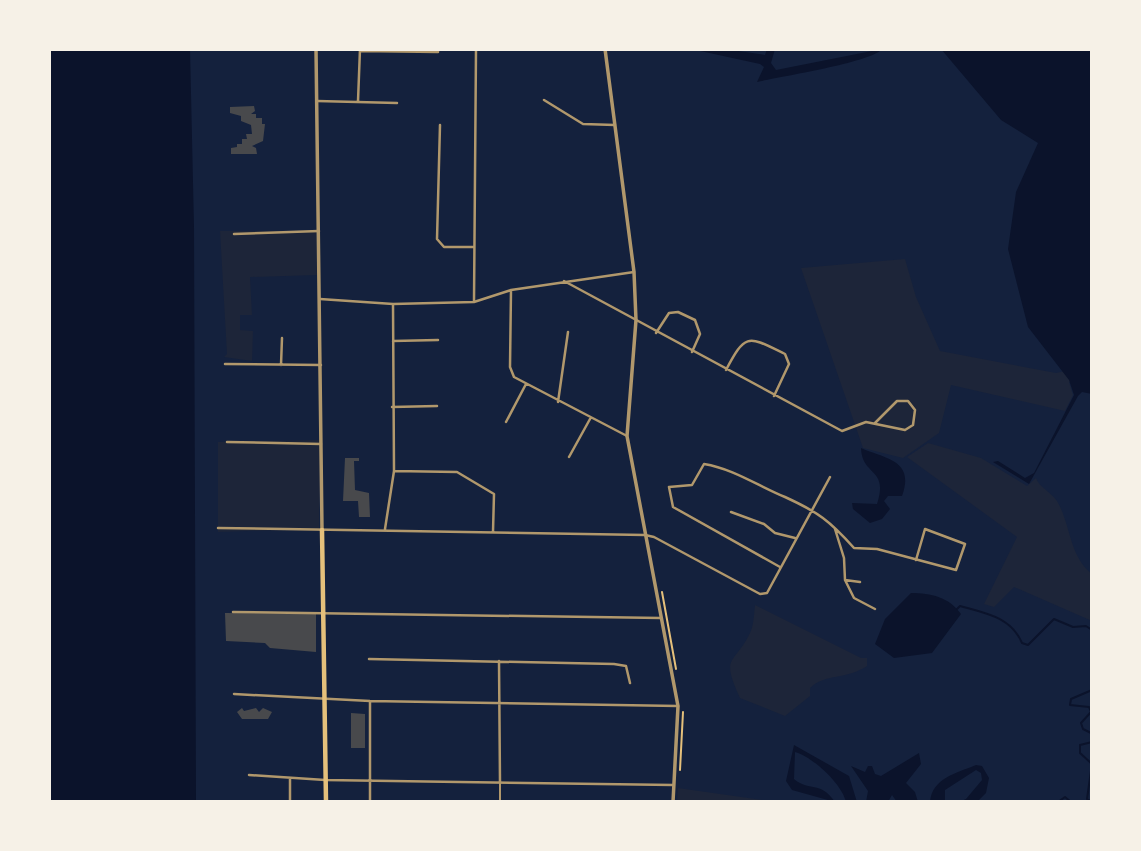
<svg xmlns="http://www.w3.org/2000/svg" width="1141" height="851" font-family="Inter,sans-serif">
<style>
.green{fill:#1d2539}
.water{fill:#0b132b}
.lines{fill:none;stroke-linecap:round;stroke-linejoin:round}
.stream{stroke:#0b132b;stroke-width:2}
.building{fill:#48494c}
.path{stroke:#e5c07b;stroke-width:2}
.service{stroke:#b1986c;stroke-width:2}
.minor{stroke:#b1986c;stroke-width:2.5}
.tertiary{stroke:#b1986c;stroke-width:3.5}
.secondary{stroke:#e5c07b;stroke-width:4.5}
</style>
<rect width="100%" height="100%" fill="#14213d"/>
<path class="green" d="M220,231H316L317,275L250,277L252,315H240V330L253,331L252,361L224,357L227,354Z
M905,259L916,297L940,351L1056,373L1087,366L1092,376L1069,382L1073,395L1065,411L951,385L939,433L903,458L863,448L801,268Z
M319,440V529L218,532V442Z
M928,443L981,458L1027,486L1036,478C1039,487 1051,492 1057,501C1071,525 1069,556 1092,574V621L1014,587L994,607L984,604L1017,537L907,457Z
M755,605L861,658H867V666C846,680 826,673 810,688V696L785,716L740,698C720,654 734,666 750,633C754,625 754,613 755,605Z
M678,788L776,802H677Z"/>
<path class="water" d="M49,49H190L194,227L196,802H49Z
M691,49H725L765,55L767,49H775L771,63L776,70L882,49C873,62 778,77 757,82L764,67L760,64Z
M941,49H1092V394L1082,392L1078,396L1029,484L993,462L998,461L1025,478L1034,473L1074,395L1069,380L1028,327L1008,249L1016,192L1038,143L1001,120Z
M861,448C886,459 915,460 902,496H888L884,501L890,509L882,519L870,523L853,509L852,503L877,504C889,467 862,477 861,448Z
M911,593C931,593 949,597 961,614L932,653L894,658L875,644L885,619Z
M794,745L849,776L857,802H846C842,784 813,757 795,752L794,779C809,792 820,780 835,802L792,790L786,781Z
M919,753L921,764L906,783L915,792L918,802H897L892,795L888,802H866L868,791L851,766L865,772L868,766H872L875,774L881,776Z
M976,765L982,766L989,778L986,793L978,801L959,802L966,799L982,780L981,773L976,770L945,790V802H930C932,778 957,773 976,765Z"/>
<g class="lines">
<path class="stream" d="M957,609L960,606C985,613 1011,617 1022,643L1028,645L1054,619L1073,627L1086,626L1092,630
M1092,690L1071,699L1070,705L1089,707L1091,712L1081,723L1083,729L1091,733L1092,739
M1092,742L1080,745V753L1092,764L1087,799L1092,802
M1058,802L1065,797L1071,802"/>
</g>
<path class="building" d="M254,106L255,111L251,114H256V118H262V124H265L263,141L252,146L256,148L257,154H231V148L237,147V144H242V139H247L246,134H252L251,125L241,121V116L230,113V107Z
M345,458H359V461H354L355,490L369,493L370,517H359L358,501H343Z
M225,613L316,614V652L270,648L265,643L226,641Z
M242,708L244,711L256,708L259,712L263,708L272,712L268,719H242L237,712Z
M351,713L365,714V748H351Z"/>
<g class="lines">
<path class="path" d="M662,592L676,669
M680,770L683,712"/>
<path class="service" d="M500,783V802"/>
<path class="minor" d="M360,51L438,52V49
M544,100L583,124L615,125
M317,101L397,103
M358,101L360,49
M440,125L437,239L444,247H474
M234,234L319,231
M564,281L842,431L866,422L905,430L913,425L915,410L908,401H897L875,423
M511,290L510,367L514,377L627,436
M320,299L393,304L474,302L511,290L634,272
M474,302L476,49
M656,333L669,313L678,312L695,320L700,334L692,352
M393,341L438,340
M225,364L321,365
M281,365L282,338
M726,370C746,332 748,336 785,354L789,364L774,396
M558,402L568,332
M392,407L437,406
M506,422L526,384
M227,442L321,444
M569,457L590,419
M394,471L457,472L494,494L493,532
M731,512L764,524L775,533L795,538
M218,528L645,535L654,537L760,594L767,593L830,477
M385,529L394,471L393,304
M835,529L844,558L845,580L860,582
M780,567L673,507L669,487L692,485L704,464C734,469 758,486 785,497C818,512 830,521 854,548L877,549L956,570L965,544L925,529L916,560
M845,580L854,598L875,609
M233,612L661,618
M369,659L614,664L626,666L630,683
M499,661L500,783
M234,694L370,701L678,706
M370,701V802
M249,775L325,780L673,785
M290,802V778"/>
<path class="tertiary" d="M316,49L322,530
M605,49L634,272L636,320L627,436L678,706L673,802"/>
<path class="secondary" d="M322,530L326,802"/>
</g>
<rect width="1141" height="851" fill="none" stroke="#f6f1e7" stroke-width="102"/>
</svg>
